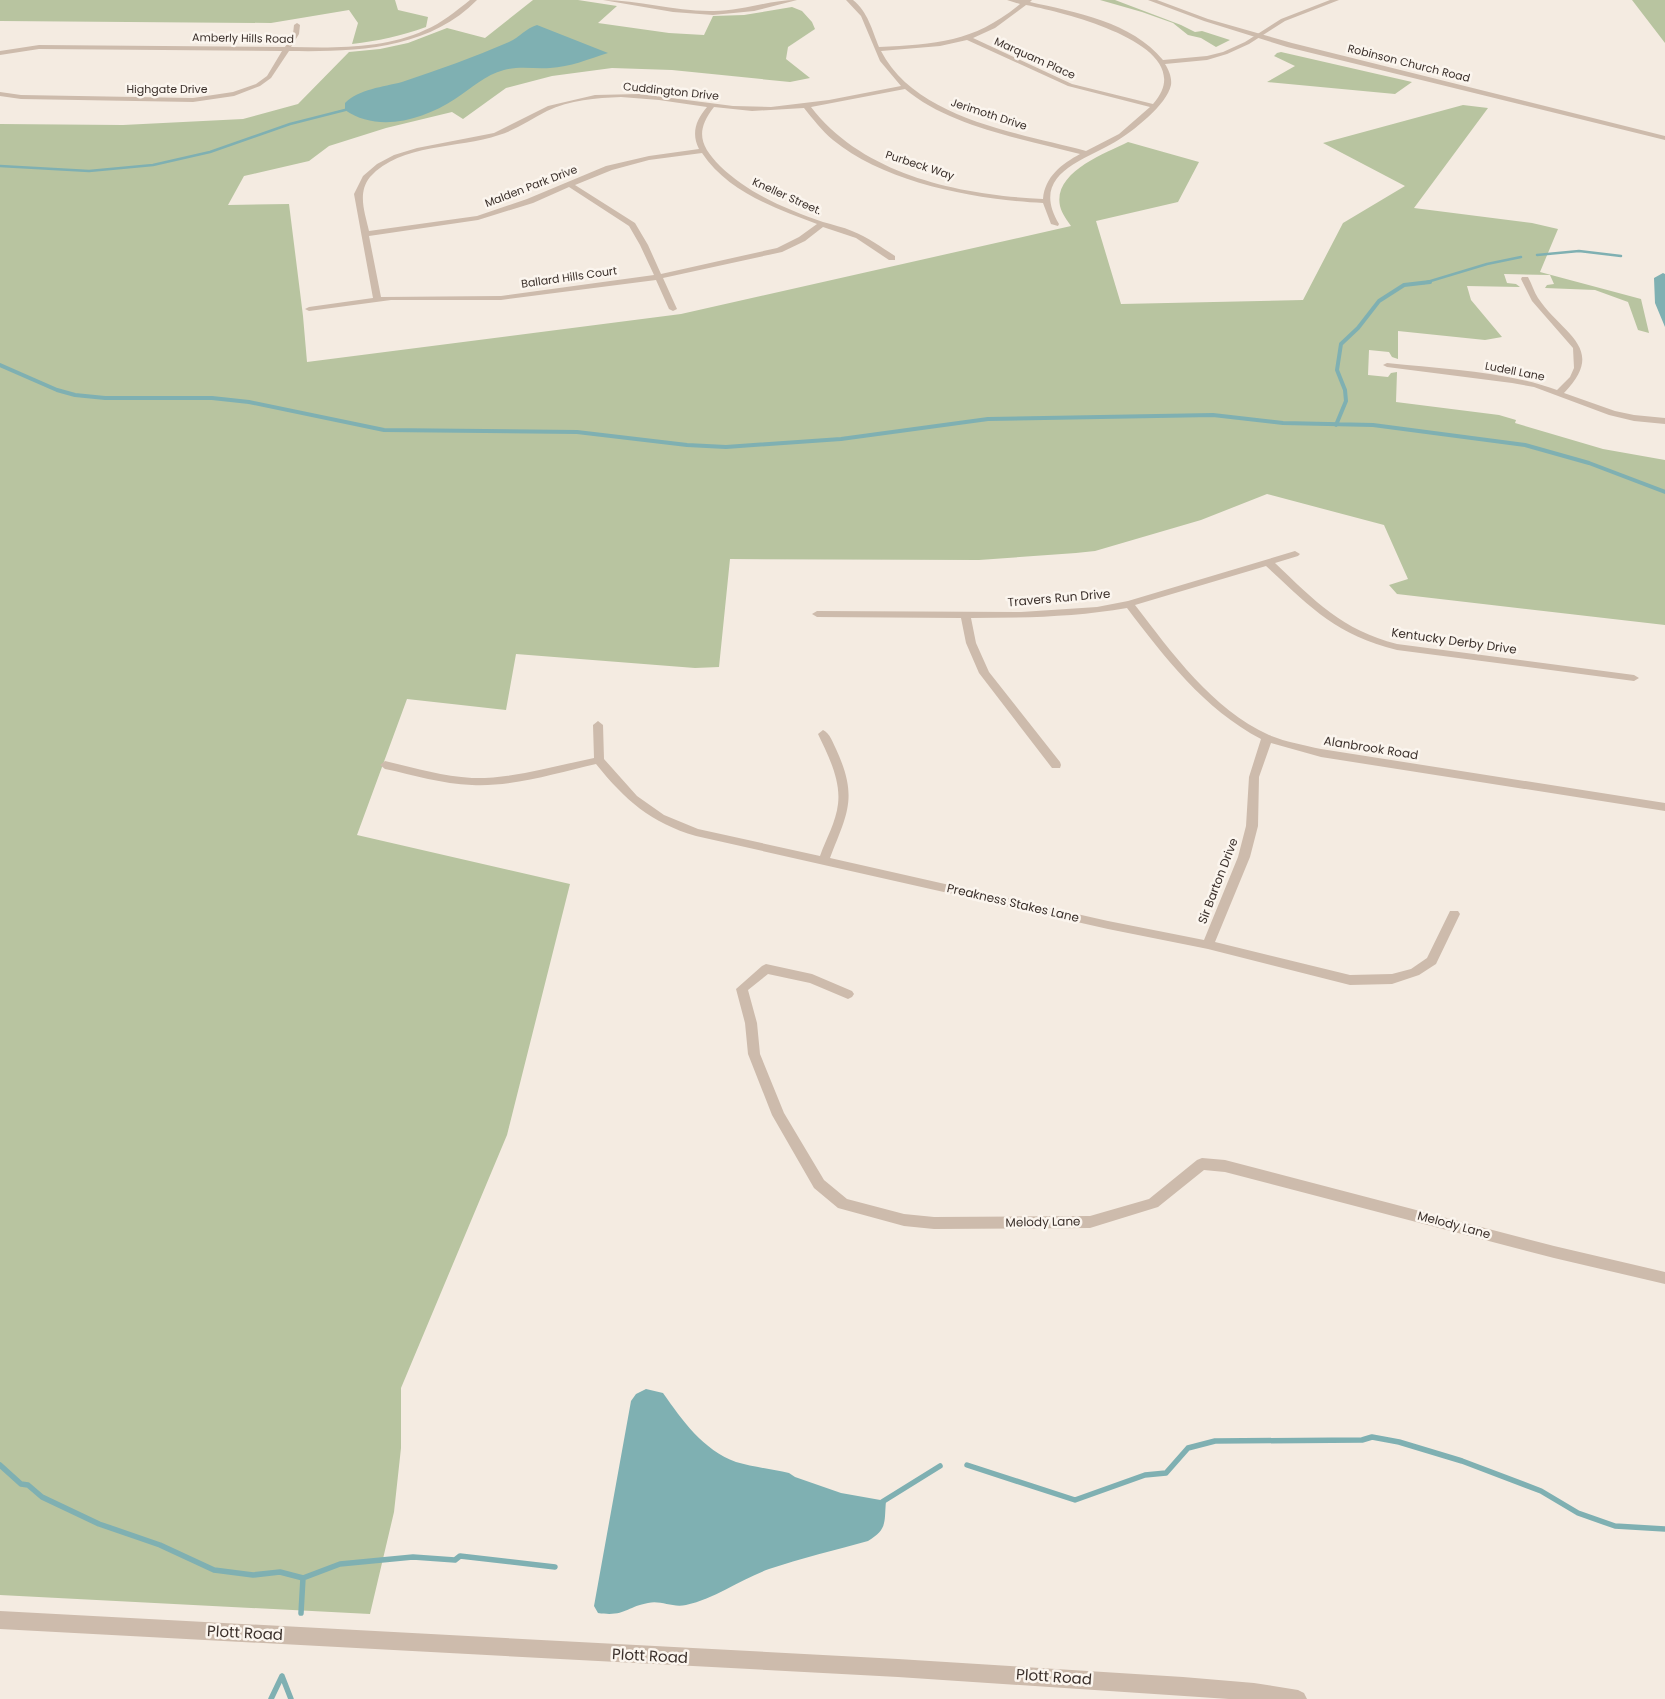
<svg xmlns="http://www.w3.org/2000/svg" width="1665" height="1699" font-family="Poppins,sans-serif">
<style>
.green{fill:#b8c4a0}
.water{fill:#7fb0b2}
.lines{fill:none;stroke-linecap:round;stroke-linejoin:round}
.stream-far2{stroke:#7fb0b2;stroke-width:2.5}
.stream-far1{stroke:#7fb0b2;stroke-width:4}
.stream{stroke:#7fb0b2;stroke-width:5.5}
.minor{fill:#cdbbac;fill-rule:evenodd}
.tertiary{fill:#cdbbac;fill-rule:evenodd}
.labels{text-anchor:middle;stroke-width:5;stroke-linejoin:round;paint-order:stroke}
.far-street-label{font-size:11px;fill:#3b302b;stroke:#fbf5ee}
.street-label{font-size:12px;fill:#3b302b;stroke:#fbf5ee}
.near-street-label{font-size:15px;fill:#3b302b;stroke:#fbf5ee}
</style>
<rect width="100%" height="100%" fill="#f4ebe1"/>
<path class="green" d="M0,0H395L398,10L428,17L426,27C401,36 378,41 352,44L358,23L349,10L271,23L0,21Z
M533,0H578L617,6L598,23L669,33L704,35L713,16L744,15L792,7L802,11L812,22L815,29L788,47L786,59L810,78L790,82L672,70L612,68L552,76L506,88L463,119L452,112L386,128L329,146L309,161L244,176L228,205L289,204L303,316L307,362L681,314L1071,226C1067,220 1062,214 1060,206C1053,172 1104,154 1128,142L1199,162L1178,202L1096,221L1121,304L1303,300L1343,223L1405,186L1323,143L1463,105L1488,108L1414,208L1532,223L1558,229L1540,272L1641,299L1649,333L1638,330L1628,302L1595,290L1545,288L1547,285L1554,284L1550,275L1504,274L1507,283L1516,284L1520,287L1467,286L1471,300L1502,337L1485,340L1398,331V359L1392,357L1389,352L1369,350L1368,375L1388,377L1391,373L1397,372L1396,402L1499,415L1516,420L1515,423L1603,449L1665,460V625L1397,594L1389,585L1408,579L1384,525L1267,494L1201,520L1095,551L1076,553L979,560L730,559L719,667L695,668L516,654L506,710L407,699L357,835L570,884L507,1135L401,1388V1448L394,1512L370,1614L0,1595V124L123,125L243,119L298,104L349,52L380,49L408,43L447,28L485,38Z
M1100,0H1115L1181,25L1195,32L1202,31L1230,40L1216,47L1201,38L1188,35L1173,23L1142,12Z
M1632,0H1665V43Z
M1281,52L1412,82L1395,94L1267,82L1295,66L1274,56L1277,53Z"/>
<path class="water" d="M537,25L608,53C589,59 570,67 550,68C534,69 519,66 504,70C485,75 472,88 455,99C423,120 378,133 345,110V103C359,89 383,87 402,82C438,70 474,57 509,42C520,37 526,28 537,25Z
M1663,273L1665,274V327L1655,303L1654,278Z
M646,1389L663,1393C682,1420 703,1450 736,1462C753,1467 772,1469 789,1473L795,1477L841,1493L886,1501C884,1522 888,1529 868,1541C835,1550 802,1558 769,1569C741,1579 716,1598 686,1605C672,1608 661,1600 648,1603C626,1607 625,1617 598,1613L594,1606L631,1401L636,1394Z"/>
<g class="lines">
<path class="stream-far2" d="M0,166L89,171L153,165L210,152L290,124L345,110
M1537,255L1579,251L1621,256
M1424,283L1487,264L1521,257"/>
<path class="stream-far1" d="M0,365L57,390L75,395L105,398H212L249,402L384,430L577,432L687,445L726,447L841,439L988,419L1213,415L1283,423L1373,425L1525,445L1589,463L1665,492
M1336,425L1346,401L1345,390L1337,370L1341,344L1358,328L1379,301L1404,285L1430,282"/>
<path class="stream" d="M0,1465L21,1484L28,1485L42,1497L99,1524L160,1545L214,1570L253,1575L280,1572L303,1578L340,1564L413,1557L455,1560L460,1556L555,1567
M967,1465L1075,1500L1145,1475L1166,1473L1188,1448L1215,1441L1362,1440L1372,1437L1399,1442L1462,1461L1541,1491L1578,1513L1615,1526L1665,1529
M882,1502L940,1466
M301,1613L303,1578
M282,1676L291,1699
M271,1699L282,1676"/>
<path class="minor" d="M470,0H477C428,50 354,52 289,51L271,78L260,86L234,96L193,102L21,99L0,96V92L21,95L193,98L233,92L256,84L267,76L282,51L39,49L0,55V51L39,45L285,47L293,34L294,25L297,23L300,25L299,34L291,47C335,48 385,49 425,30C442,23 456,11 470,0Z
M603,0C640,0 676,12 714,11C742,11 769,0 797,0L754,11L713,15L673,12Z
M846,0H853C868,12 872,30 879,47C937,44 974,42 1020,4L1007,0H1032L1030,2C1075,12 1132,22 1163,60L1207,56L1223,52L1245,42L1281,19L1330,0H1339L1285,21L1249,44L1227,54L1207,60L1165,64C1169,70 1172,78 1171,85C1167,105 1132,132 1115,142C1083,161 1029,174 1059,224L1058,226L1051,224L1043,203C977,200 885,183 833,140C822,131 813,119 804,108L752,111L714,107C695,131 700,146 720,166C749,194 786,209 823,222C833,225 843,227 852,231C868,237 881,247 895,256V260H889L856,238L823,227L805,241L782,252L663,278L677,309L673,311L669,309L656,280L501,300H391L309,311L305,309L309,307L373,298L354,194L363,176L377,164L394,155L417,148L494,133L548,106L595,95L640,94L733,106L771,107L829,100L901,86L880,61L861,16ZM1026,5C1061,12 1205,45 1153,104L1072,84L973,38L995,28ZM967,40L1068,86L1150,107L1119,134L1086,151C1019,133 916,119 881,51L940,46ZM905,89C950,127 1024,139 1080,154C1062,164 1045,176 1043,199C961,195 864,176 811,107ZM621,97L659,100L707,107C696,120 691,133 699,149L649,156L606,166L527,199L477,216L369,231C365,213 357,193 370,177C401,143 458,149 499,135C516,130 531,119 547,111C570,100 596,98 621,97ZM702,153C728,192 775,208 817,224L799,237L777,248L661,274L648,245L635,223L575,185L612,170L649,160ZM569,187L629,226L640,245L654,275L501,296L381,297L369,236L478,220L533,203Z
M1522,277H1528C1532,284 1534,292 1538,298C1562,334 1608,348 1564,393L1615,411L1634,415L1665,418V424L1634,421L1609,415L1534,387L1512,383L1387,367L1383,365L1387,363C1443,369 1505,371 1557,390L1570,377L1574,368L1573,348L1532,301L1521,279Z
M1295,551L1300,554L1298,556L1275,563C1315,601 1342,630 1397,644L1634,675L1639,678L1634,681L1397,650C1334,634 1312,608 1266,566L1135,605C1172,653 1212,709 1269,735C1286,742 1304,745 1321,749L1665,803V811L1321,757L1271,743L1259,777L1258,826L1250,857L1215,942L1350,975L1392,974L1411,969L1427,958L1450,911H1458L1460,914L1436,964L1419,975L1392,984L1350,985L1208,949L1108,929L696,836C651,823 625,800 596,764C556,773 514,787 472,785C442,784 414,775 385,769L380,765L385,761C414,768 442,776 472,778C513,779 554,766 594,758L593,725L598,721L603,725L604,759L637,796L664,815L698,829L820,856C826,839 836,822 838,804C841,780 828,755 818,734L823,730C830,733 833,743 836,749C858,797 848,812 830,858L1108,921L1204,940L1238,857L1246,826L1249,777L1261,739C1204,709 1165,658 1127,608C1075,617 1023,618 971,618L976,643L989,672L1060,762L1061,765L1060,768H1052L979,673L966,643L961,618L817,617L812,614L817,611L1021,612L1097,607L1128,601Z
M766,964L812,974L852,991L854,994L852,997L848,999L810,983L768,974L748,990L757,1023L760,1054L784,1113L824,1180L847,1199L904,1214L934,1217L1090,1216L1149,1199L1197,1160L1202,1158L1225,1160L1554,1246L1665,1272V1284L1554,1258L1225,1172L1204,1170L1158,1207L1090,1228L934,1229L904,1226L838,1208L814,1188L772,1115L748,1054L745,1023L736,989L762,966Z"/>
<path class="tertiary" d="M1148,0H1157L1208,19L1292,43L1665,136V140L1287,47L1204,21Z
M0,1611L898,1659L1183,1677L1254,1683L1298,1690L1304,1693L1307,1699H1229L898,1677L0,1629Z"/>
</g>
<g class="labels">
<g class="far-street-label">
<text transform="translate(243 38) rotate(1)" y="4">Amberly Hills Road</text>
<text transform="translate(1035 58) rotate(24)" y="4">Marquam Place</text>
<text transform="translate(1409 63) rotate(14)" y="4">Robinson Church Road</text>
<text x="167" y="93">Highgate Drive</text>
<text transform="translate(671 91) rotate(6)" y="4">Cuddington Drive</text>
<text transform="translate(989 114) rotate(18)" y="4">Jerimoth Drive</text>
<text transform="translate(920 165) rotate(18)" y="4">Purbeck Way</text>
<text transform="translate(531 186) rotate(-21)" y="4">Malden Park Drive</text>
<text transform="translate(787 196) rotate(24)" y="4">Kneller Street.</text>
<text transform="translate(569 277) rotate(-8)" y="4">Ballard Hills Court</text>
<text transform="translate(1515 371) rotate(11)" y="4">Ludell Lane</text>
</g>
<g class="street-label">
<text transform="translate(1059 598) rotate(-5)" y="4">Travers Run Drive</text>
<text transform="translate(1454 641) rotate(8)" y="4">Kentucky Derby Drive</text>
<text transform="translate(1371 748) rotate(9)" y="4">Alanbrook Road</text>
<text transform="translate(1218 881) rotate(-69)" y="4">Sir Barton Drive</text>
<text transform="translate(1013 903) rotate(13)" y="4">Preakness Stakes Lane</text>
<text transform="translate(1043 1222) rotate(-1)" y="4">Melody Lane</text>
<text transform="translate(1454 1225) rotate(15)" y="4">Melody Lane</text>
</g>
<g class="near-street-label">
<text transform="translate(245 1633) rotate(3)" y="5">Plott Road</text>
<text transform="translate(650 1656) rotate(3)" y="5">Plott Road</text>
<text transform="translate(1054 1677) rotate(4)" y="5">Plott Road</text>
</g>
</g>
</svg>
